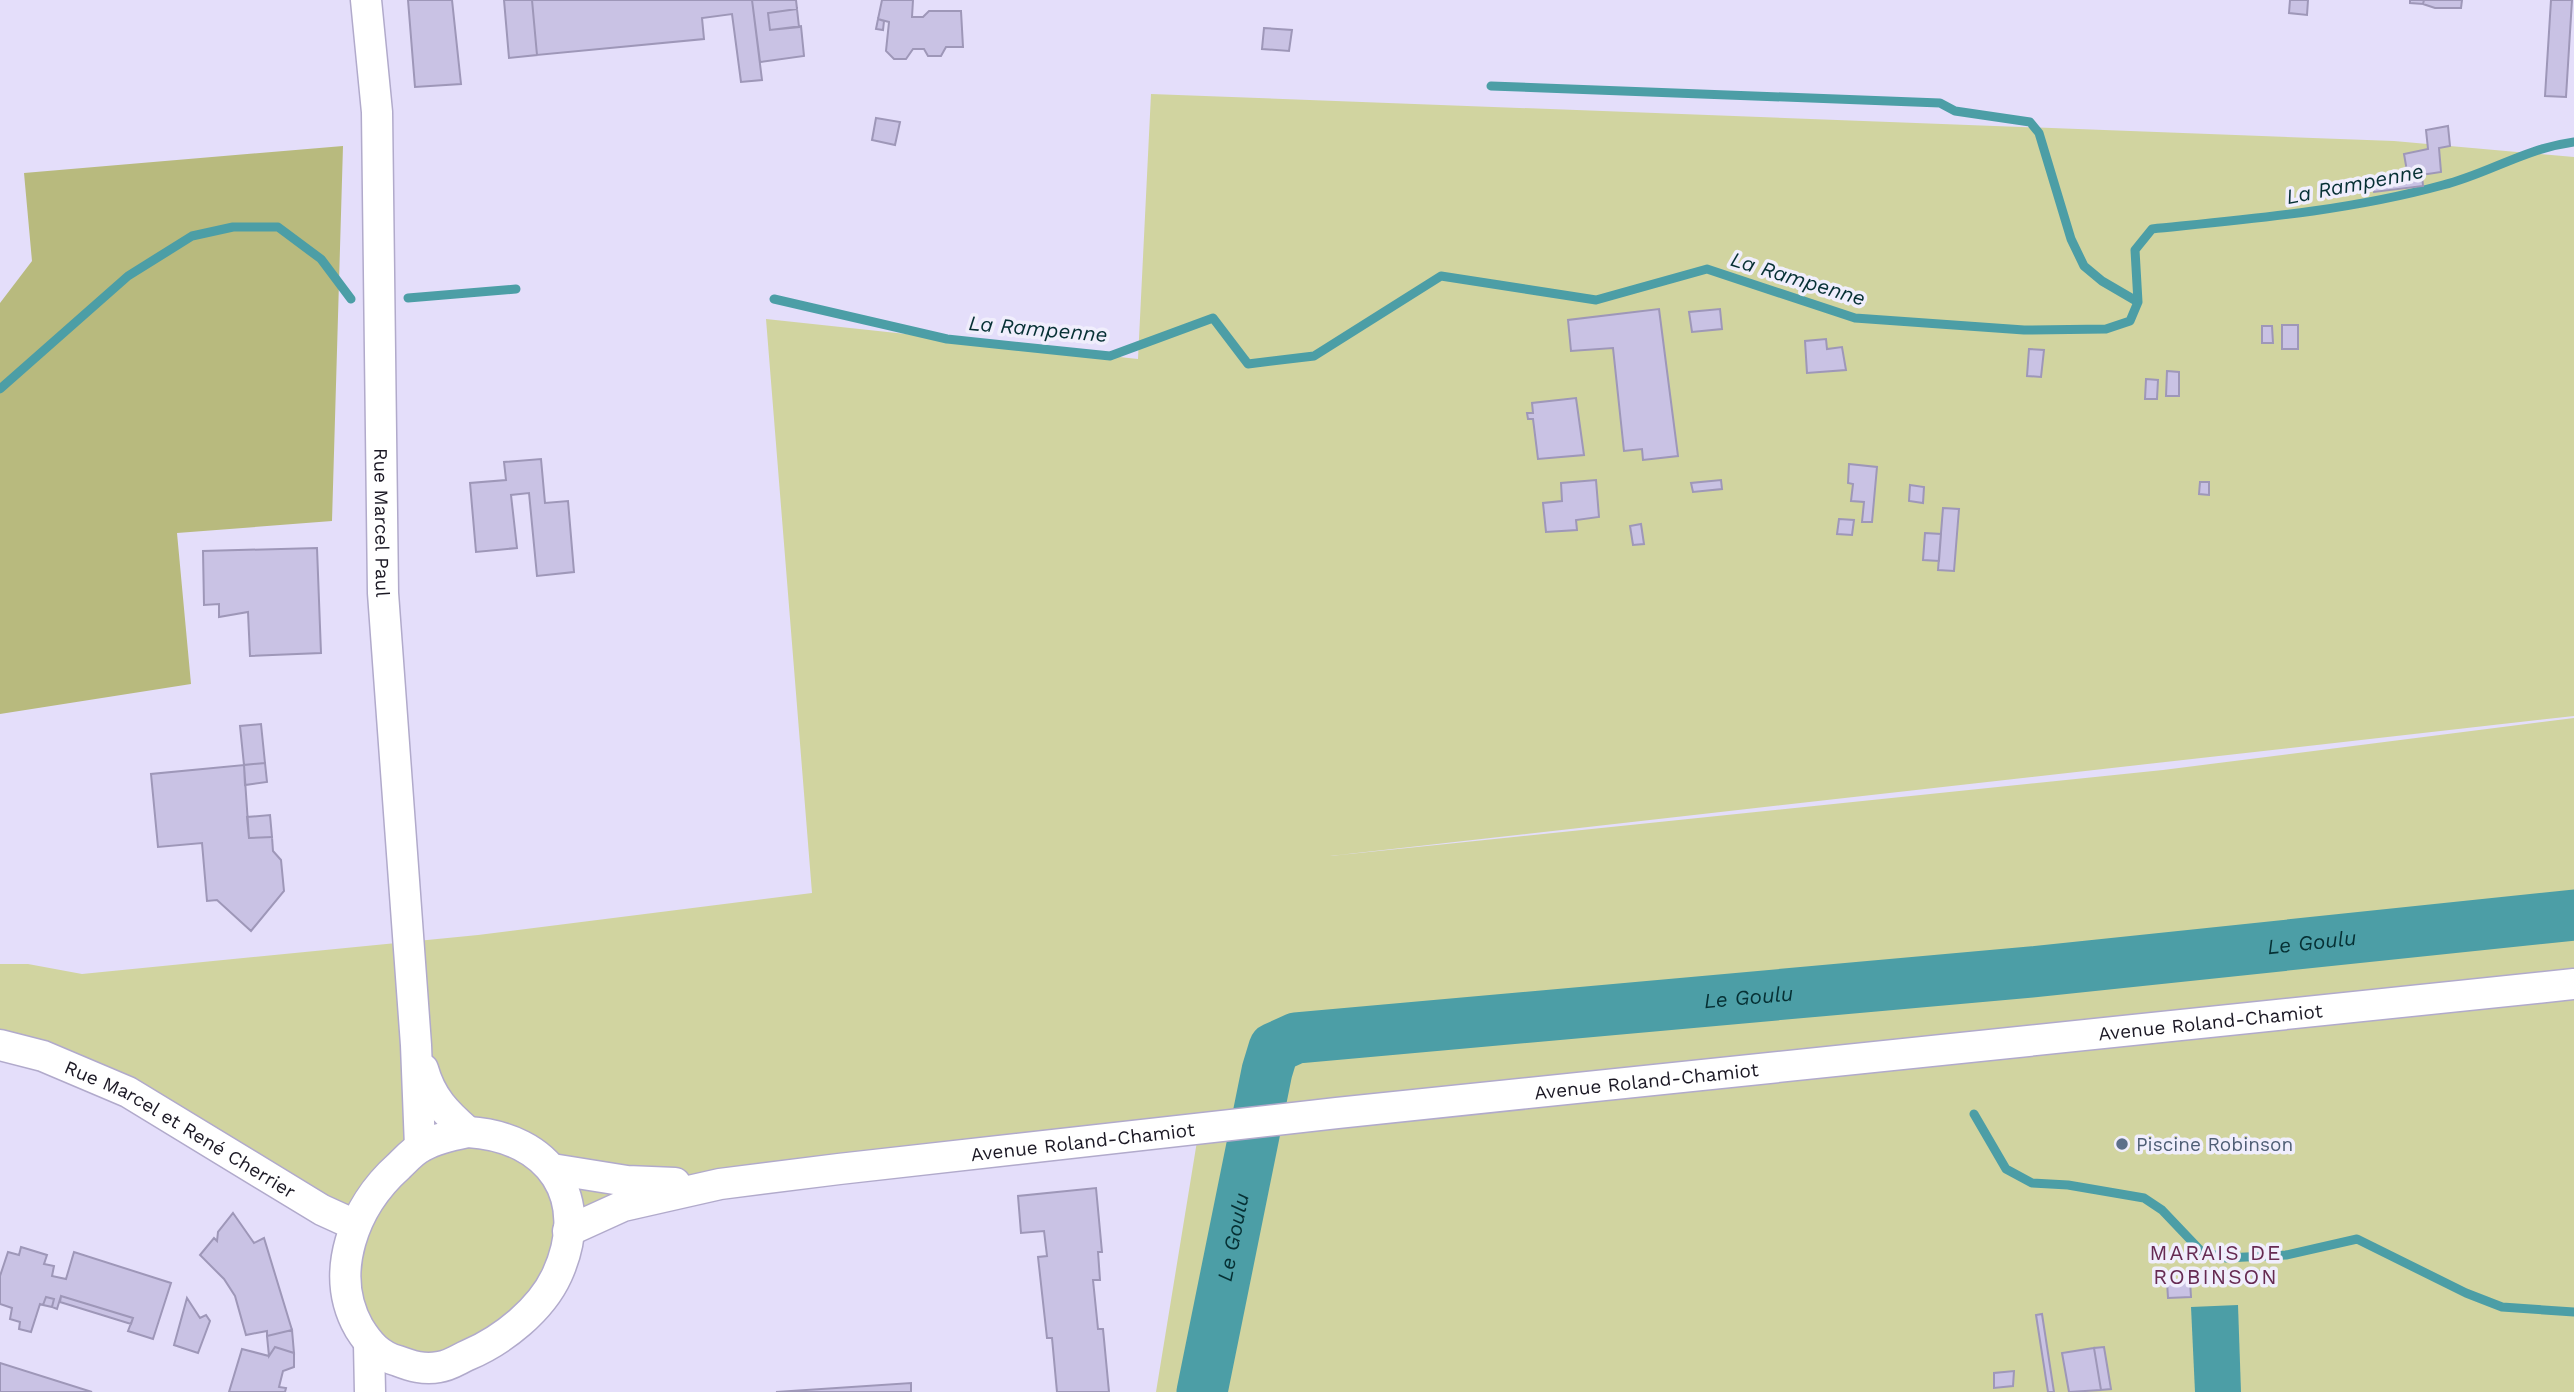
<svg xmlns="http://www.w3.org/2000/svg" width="2574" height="1392" font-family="'Work Sans',sans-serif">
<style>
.green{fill:#d1d4a0}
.forest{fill:#b8ba7e}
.water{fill:#4c9ea6}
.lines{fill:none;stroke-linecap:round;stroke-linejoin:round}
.stream{stroke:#4c9ea6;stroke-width:9}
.river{stroke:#4c9ea6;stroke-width:51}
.building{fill:#c9c2e4;stroke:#9e97b8;stroke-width:2}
.street-casing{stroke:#b1aacb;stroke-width:33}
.street{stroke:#fff;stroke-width:30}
.service-dot{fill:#5c6f8a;stroke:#f0eefc;stroke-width:2.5}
.labels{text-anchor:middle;stroke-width:7;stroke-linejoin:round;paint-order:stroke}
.street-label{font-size:19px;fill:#1b1824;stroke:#f0eefc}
.service-label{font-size:19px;fill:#4e5e75;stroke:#f0eefc;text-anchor:start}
.water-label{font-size:21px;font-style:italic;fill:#063034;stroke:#f0eefc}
.neighbourhood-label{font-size:21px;letter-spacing:2px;fill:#662a52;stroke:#f0eefc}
</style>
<rect width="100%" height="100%" fill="#e4defa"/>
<path class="green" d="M1151,94L2394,141L2574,157V716L1330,856L2163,770L2574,718V1392H1156L1199,1129L839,1169L591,1222L523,1319L421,1368L352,1315L355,1225L128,1092L0,1045V964H28L82,974L478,935L812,893L766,319L1138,359Z"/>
<path class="forest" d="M343,146L332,521L177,533L191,684L0,714V303L32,261L24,173Z"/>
<path class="water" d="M2238,1305L2241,1392H2195L2191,1307Z"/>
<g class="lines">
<path class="stream" d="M1491,86L1940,103L1955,111L2030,122L2039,133L2071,239L2084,266L2102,281L2138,302
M408,298L516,289
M774,299L947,339L1110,356L1213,318L1248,364L1314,356L1441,276L1596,300L1707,269L1855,318L2024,330L2106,329L2130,321L2138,302L2135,250L2152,229C2250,219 2348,211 2443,185C2490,173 2523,149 2574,142
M0,389L128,276L192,236L233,227H278L321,259L351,299
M1974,1114L2006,1169L2032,1183L2068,1185L2144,1198L2162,1210L2201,1251L2226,1258L2286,1255L2357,1239L2466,1293L2502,1307L2574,1312"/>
<path class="river" id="s1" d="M1202,1392L1267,1071L1274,1048L1296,1038L2031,972L2574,915"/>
</g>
<path class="building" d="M408,0H452L461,84L415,87Z
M504,0H532L537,55L509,58Z
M532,0H752L762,80L741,82L732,14L702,18L704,39L537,55Z
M752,0H796L797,9L768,13L770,30L801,26L804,56L760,62Z
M882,0H913L912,17H923L929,11H961L963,47H946L941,56H928L924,49H913L906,59H894L886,51L889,22L878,19Z
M2290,0H2308L2307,15L2289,13Z
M2410,0H2424L2423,4L2410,3Z
M2424,0H2462L2461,8H2435L2423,4Z
M2551,0H2572L2566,97L2545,96Z
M797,9L799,27L770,30L768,13Z
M878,19L884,21L883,30L876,29Z
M1264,28L1292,30L1289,51L1262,49Z
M876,118L900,122L895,145L872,140Z
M2448,126L2450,146L2439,148L2441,172L2408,177L2404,154L2428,149L2426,130Z
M2422,175L2423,186L2374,192L2372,182Z
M1659,309L1678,456L1643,460L1642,449L1624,451L1613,348L1571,351L1568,320Z
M1720,309L1722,329L1692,332L1689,312Z
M2282,325H2298V349H2282Z
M2262,326H2272L2273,343H2262Z
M1826,339L1827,349L1842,347L1846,370L1807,373L1805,341Z
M2029,349L2044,350L2041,377L2027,376Z
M2167,371L2179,372V396H2166Z
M2146,379L2158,380L2157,399H2145Z
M1576,398L1584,455L1538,459L1533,419H1528L1527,413H1533L1532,403Z
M541,459L545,503L568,501L574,572L537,576L529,493L511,495L517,548L476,552L470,483L506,480L504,462Z
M1849,464L1877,467L1872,522H1862L1864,502L1851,501L1853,484L1848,483Z
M1596,480L1599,517L1576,520L1577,530L1546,532L1543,503L1562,501L1561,483Z
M1721,480L1722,489L1693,492L1691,483Z
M2200,482H2209V495L2199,494Z
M1910,485L1924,487L1923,503L1909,501Z
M1943,508L1959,509L1954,571L1938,570Z
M1839,519L1854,520L1852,535L1837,534Z
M1641,524L1644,544L1633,545L1630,526Z
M1925,533L1941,534L1939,561L1923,560Z
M317,548L321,653L250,656L248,612L219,617V604L204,605L203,551Z
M261,724L265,763L244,765L240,726Z
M265,763L267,782L245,785L244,765Z
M244,765L249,838L272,837L273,851L281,860L284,891L251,931L217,900L207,901L202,843L158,847L151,774Z
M270,815L272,837L249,838L247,817Z
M1096,1188L1102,1252H1098L1100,1280H1093L1098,1329H1103L1109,1392H1057L1052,1338H1047L1038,1257L1047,1256L1044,1231L1021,1233L1018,1196Z
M233,1213L254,1243L264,1238L292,1330L267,1336V1331L246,1335L235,1296L224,1279L200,1255L214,1238L217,1241L218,1232Z
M21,1247L47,1255L44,1264L54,1266L52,1276L66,1279L74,1252L171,1283L153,1339L128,1331L133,1318L61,1296L57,1309L52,1307L54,1299L46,1297L43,1305L40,1304L31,1332L19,1329L20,1322L10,1319L12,1308L0,1304V1276L8,1252L19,1255Z
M2265,1271V1281L2253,1282V1272Z
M2190,1281L2191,1297L2168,1298L2167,1282Z
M61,1296L133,1318L131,1324L60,1302Z
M46,1297L54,1299L52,1307L43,1305Z
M187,1298L200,1318L206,1315L210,1321L198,1353L174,1345Z
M2042,1314L2054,1392H2048L2036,1315Z
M292,1330L294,1353L275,1347L269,1356L267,1336Z
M275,1347L294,1353V1367L283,1371L279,1387L286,1388L285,1392H229L242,1349L269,1356Z
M2104,1347L2111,1389L2101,1390L2094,1348Z
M2094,1348L2101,1390L2069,1392L2062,1353Z
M0,1363L92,1392H0Z
M2014,1371L2013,1386L1994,1388V1373Z
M911,1383V1392H776Z"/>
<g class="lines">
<g class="street-casing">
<g id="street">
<path id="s2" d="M366,0L377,112L383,593L416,1045L420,1147"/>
<path id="s3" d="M0,1045L43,1056L128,1092L322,1210L355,1225"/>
<path d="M423,1069C431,1098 446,1113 468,1132"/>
<path d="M468,1132C550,1137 592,1198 557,1275C541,1310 503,1340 468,1355C459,1359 449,1366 439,1367C424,1370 411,1366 398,1361C379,1356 369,1344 359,1328C328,1273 354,1206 399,1166C406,1159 414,1150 423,1146C437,1138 453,1135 468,1132Z"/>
<path d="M552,1169L627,1181L675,1183"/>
<path id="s4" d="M568,1231L623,1206L720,1184L839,1169L1337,1113L2574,984"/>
<path d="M369,1344L370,1392"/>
</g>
</g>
<use href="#street" class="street"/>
</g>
<circle class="service-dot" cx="2122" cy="1144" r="7"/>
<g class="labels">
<g class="street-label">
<text dy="7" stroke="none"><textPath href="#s2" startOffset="523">Rue Marcel Paul</textPath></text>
<text dy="7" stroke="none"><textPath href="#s4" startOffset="1659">Avenue Roland-Chamiot</textPath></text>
<text dy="7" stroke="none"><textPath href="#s4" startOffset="1092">Avenue Roland-Chamiot</textPath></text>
<text dy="7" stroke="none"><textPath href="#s3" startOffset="200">Rue Marcel et René Cherrier</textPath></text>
<text dy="7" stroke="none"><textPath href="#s4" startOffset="525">Avenue Roland-Chamiot</textPath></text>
</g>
<g class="service-label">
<text x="2136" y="1151">Piscine Robinson</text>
</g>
<g class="water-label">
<text transform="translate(2355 184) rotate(-11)" y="7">La Rampenne</text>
<text transform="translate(1798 279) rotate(17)" y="7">La Rampenne</text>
<text transform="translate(1038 329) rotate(5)" y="7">La Rampenne</text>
<text dy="7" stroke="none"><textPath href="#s1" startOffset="1396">Le Goulu</textPath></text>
<text dy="7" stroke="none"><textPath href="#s1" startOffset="830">Le Goulu</textPath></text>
<text dy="7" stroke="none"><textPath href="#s1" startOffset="158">Le Goulu</textPath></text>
</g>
<g class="neighbourhood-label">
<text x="2216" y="1260">MARAIS DE<tspan x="2216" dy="24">ROBINSON</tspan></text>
</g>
</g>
</svg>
